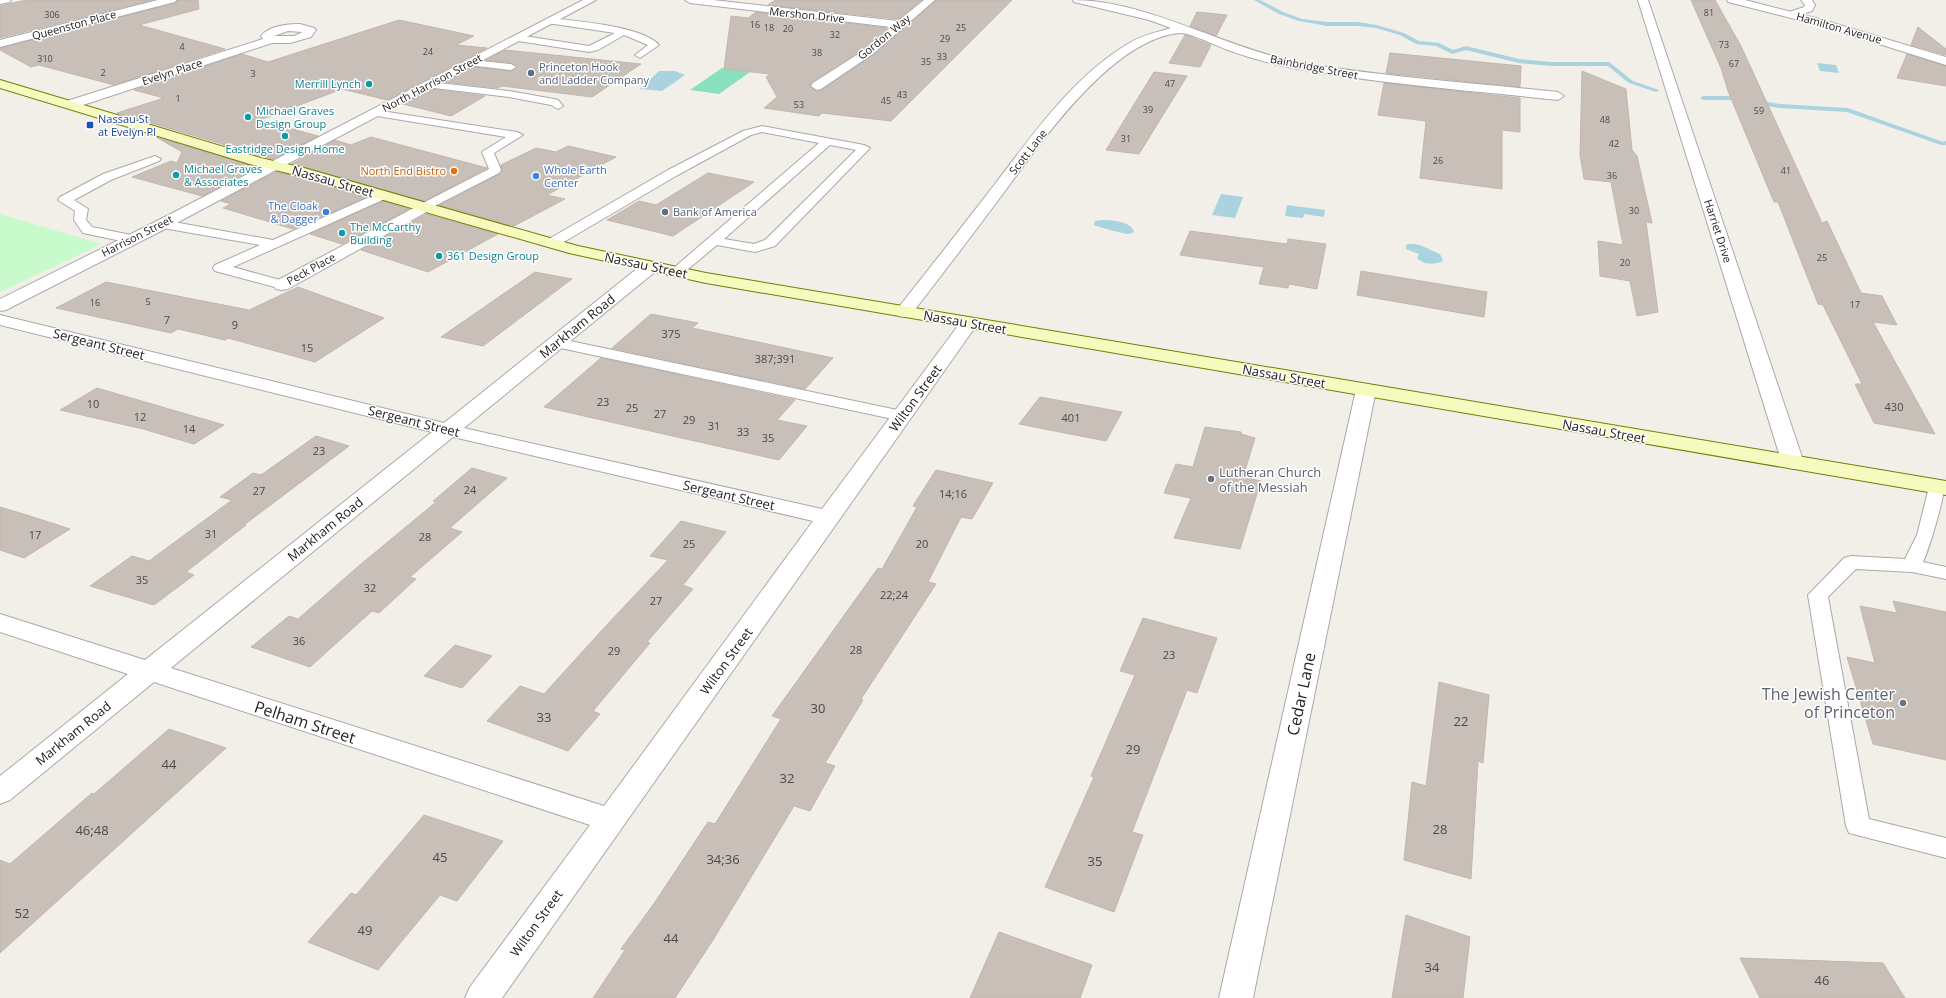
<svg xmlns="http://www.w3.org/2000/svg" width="1946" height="998" font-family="'Open Sans',sans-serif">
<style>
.park{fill:#c8facc}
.pitch{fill:#88e0be}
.water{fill:#aad3df}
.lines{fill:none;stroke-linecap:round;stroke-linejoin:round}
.stream{fill:#aad3df;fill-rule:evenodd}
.building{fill:#c7bfb8;stroke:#c4b6ab}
.service-casing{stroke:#a9a9a9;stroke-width:2}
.minor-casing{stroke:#a9a9a9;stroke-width:2}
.tertiary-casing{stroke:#a9a9a9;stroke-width:2}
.secondary-casing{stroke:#707d05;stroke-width:2}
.service{fill:#fff;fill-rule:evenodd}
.minor{fill:#fff;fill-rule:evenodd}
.tertiary{fill:#fff;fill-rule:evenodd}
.secondary{fill:#f7fabf;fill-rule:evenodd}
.service-dot{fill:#5c6f8a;stroke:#fff;stroke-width:1.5}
.culture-dot{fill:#0f9aa8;stroke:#fff;stroke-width:1.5}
.transit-dot{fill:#1a4fb4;stroke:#fff;stroke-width:1.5}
.food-dot{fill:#e8710a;stroke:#fff;stroke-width:1.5}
.shop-dot{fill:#3f7fe0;stroke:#fff;stroke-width:1.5}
.worship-dot{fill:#6b7280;stroke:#fff;stroke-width:1.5}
.labels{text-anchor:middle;stroke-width:3;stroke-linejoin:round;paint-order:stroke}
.far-number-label{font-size:9px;fill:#4b4948}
.far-street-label{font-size:11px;fill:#222;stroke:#fff}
.far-service-label{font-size:11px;fill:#4e5e75;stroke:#fff;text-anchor:start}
.far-culture-label{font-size:11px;fill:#0d838f;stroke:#fff;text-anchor:start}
.far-transit-label{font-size:11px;fill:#164399;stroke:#fff;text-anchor:start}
.far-shop-label{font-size:11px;fill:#366cbe;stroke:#fff;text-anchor:start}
.far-food-label{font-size:11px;fill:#c56008;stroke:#fff;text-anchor:end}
.number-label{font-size:11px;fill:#4b4948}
.street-label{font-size:13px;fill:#222;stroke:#fff}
.worship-label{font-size:13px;fill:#5b616d;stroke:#fff;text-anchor:start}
.near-number-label{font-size:13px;fill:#4b4948}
.near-street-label{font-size:16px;fill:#222;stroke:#fff}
.near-worship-label{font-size:16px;fill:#5b616d;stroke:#fff;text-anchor:end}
</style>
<rect width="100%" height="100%" fill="#f2efe9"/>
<path class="park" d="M0,214L102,244L0,292Z"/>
<path class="pitch" d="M722,68L750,72L719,94L690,90Z"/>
<path class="water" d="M1817,63L1836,65L1839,73L1820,71Z
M659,71H675L685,75L662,91L640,89Z
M1221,194L1243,197L1235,218L1212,215Z
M1287,205L1325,210L1324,217L1304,214L1303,218L1285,216Z
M1102,220C1111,220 1131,221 1134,232C1131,233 1131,234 1128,234C1125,234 1095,226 1094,225L1095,221Z
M1409,244C1422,243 1429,250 1440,254L1443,261C1435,265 1423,265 1417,258L1419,254L1406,249V245Z"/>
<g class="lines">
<path class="stream" d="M1254,0H1260L1283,12L1302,19L1327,22H1358L1376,25L1404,33L1419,41L1439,43L1453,50L1466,46L1519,59L1551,62H1609L1633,81L1659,90L1656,92L1629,83L1608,66H1551L1519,63L1466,50L1452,54L1436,46L1416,44L1400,35L1376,28L1358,26H1327L1299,21L1279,14Z
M1731,96L1780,104L1848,108L1943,142L1946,141V145H1941L1847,112L1780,108L1731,100H1703L1700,98L1703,96Z"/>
</g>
<path class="building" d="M26,0H152L0,38V6Z
M177,0H198L199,9L139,25L225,49L114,85L39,65L31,67L0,50V48L175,3Z
M775,0H922L898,19L768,5Z
M936,0H1012L891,121L822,113L819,116L764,108L777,97L766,77L770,74L724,69L731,16L748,18L756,12L887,28L865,48L812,82L810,85L816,91L821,90L875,54Z
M1691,0H1715L1741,46L1822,223L1827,221L1861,293L1882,296L1897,325L1873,322L1935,434L1874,423L1855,384H1862L1823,305L1818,304L1778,202H1774L1728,91L1721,68Z
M1197,12L1227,15L1216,36L1190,26Z
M399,20L474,36L456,45L487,48L387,100L342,89L260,120L318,136L273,159L117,113L164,98L134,90L242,54L268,62Z
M1918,27L1946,49V55L1911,45Z
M1185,35L1211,45L1200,67L1169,63Z
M505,50L641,64L592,97L502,86L498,88L445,82L473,67L512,71L517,68L512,63L486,60Z
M1390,53L1521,66L1520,87L1386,73Z
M1907,54L1946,66V86L1897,78Z
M1582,71L1626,89L1632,150L1637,156L1652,223L1646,222L1658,312L1637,316L1630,281L1600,276L1598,241L1623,245L1611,182L1584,179L1580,155Z
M1154,72L1187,76L1139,154L1106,150Z
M1384,83L1520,98V132L1502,130V189L1420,178L1426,121L1378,115Z
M431,89L485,96L451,116L403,104Z
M156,137L253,166L257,167L202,196L132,177L171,161L177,163L182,152Z
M371,137L487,168L424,201L292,164L335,140L351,145Z
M568,146L616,157L547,195L565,199L514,226L440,205L500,174L502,171L501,165L536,148L556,152Z
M276,172L296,176L367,197L293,229L223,208L231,204L221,201Z
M708,173L754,182L673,236L607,220L639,201L656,205Z
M383,201L409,209L342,244L310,234Z
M426,214L498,234L428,272L361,250Z
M1190,231L1287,244L1288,239L1326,244L1317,289L1289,284L1288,288L1259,284L1264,267L1180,255Z
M1361,271L1487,292L1484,317L1357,295Z
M535,272L572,279L483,346L441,337Z
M106,282L249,310L298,287L384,318L315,362L228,338L225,340L178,329L171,333L56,308Z
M651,314L698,323L692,328L833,358L805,389L612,348Z
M601,358L795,400L777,420L807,426L779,460L544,407Z
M97,388L224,425L194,444L143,429L60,410Z
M1040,397L1122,412L1106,441L1019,424Z
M1205,427L1241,432V434L1255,438L1243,477L1261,481L1240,549L1174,538L1191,498L1164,493L1176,464L1193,467Z
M316,436L349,446L244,525H246L186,572L194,575L154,605L90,586L132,556L149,561L232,500L220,497L253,473L261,475Z
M472,468L507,478L450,528L462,532L410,577L416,579L379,613L372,611L310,667L251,647L289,616L298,619L361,564L436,502L433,501Z
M936,470L993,483L972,519L961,517L928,582L936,584L861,699L863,700L825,763L835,766L810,811L794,806L713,940L675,998H593L625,950L621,949L655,902L708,822L715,824L781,719L772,716L878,568L882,569L917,507L913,506Z
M0,507L30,516L70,529L24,558L0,550Z
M681,521L726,532L683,585L693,589L647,642L650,643L593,711L600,714L568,751L487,721L520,686L544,694L603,629L668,560L650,556Z
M1893,601L1946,612V760L1873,744L1847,657L1875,663L1860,606L1897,613Z
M1143,618L1217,638L1197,693L1187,690L1132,832L1143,835L1114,912L1045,887L1094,777L1091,776L1135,675L1120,671Z
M455,645L492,656L462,688L424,676Z
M1439,682L1489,695L1483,763L1478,761L1471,879L1404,860L1412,782L1426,786Z
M169,729L226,748L0,953V860L10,864L92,793L94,794Z
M424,815L503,841L457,901L440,895L378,970L308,942L351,893L356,895Z
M1406,915L1470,937L1463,998H1392Z
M999,932L1092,965L1080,998H970Z
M1740,958L1883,963L1905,998H1760Z"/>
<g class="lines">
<g class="service-casing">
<path id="service" d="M550,18C575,21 643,26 659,45L640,58L635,55L648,45L624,35L598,50L589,52L518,41L513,38L518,35L589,46L615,33L547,23L545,21Z
M472,60L511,64L516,67L511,70L469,65L467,63L469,61Z
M430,82L509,91L554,99L558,100L563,106L558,109L551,105L509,97L426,87L425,85Z
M375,110L517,132L523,135L494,153L501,170L499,173L425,211L419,207L421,204L489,169L482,152L506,137L371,115L370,113L371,111Z
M762,126L864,145L870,148L775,246L755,252L717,245L681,275H671L669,272L819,143L762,132L751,135L676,176L557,246H547L545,243L547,240L668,170L743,131ZM830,145L856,150L765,240L754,244L724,239Z
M155,156L161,159L159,161L111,180L74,200L88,209L86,220L92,227L136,236L138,239L136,242L131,243L83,233L74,220L75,211L58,200L60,197L103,174Z
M383,191L389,195L387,198L233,267L287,282L289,285L287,288L282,289L215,271L213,268L215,265L260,245L163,228L158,227L157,224L158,221L163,220L273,240Z
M556,338L902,411L908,413L910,416L908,419L902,421L551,346L548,343L551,340Z
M1938,482L1944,483C1946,494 1929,549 1923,562L1946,567V579L1912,572L1856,569L1828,597L1869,819L1946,838V858L1849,833L1846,826L1808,595L1844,558L1851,556L1905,559L1917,535L1929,487L1932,483Z"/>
</g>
<g class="minor-casing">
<path id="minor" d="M0,0H11L10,2L0,4Z
M158,0H176L175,2L0,47V40Z
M685,0H713L898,21L924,0H935L874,53L821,89L817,90L811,86L813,83L866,49L891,27L690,3Z
M1073,0C1144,0 1217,44 1288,60C1330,69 1373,73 1416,78C1464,83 1511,87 1558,92L1564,96L1558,100C1468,90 1377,84 1288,67C1268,63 1247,57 1228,50C1217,46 1188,32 1180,33C1109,39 1036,150 996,203C968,241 939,278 910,316L904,317L898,316L895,312L898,308C931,267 963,225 995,184C1034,133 1074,75 1131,42C1143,35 1157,32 1171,28L1149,20L1074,2Z
M1638,0H1648L1804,463L1800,467L1793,469L1786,467L1782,463Z
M1801,0H1812L1815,5L1812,11L1793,17L1789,16L1788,14L1789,12L1804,7L1805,5Z
M300,24L314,28L316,30L311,37L290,43H272L77,107H67L66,104L67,101L263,39L261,36C269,26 287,24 300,24ZM288,31L303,32L294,36H274Z
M425,202L430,204L433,207L430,210L288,289L282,290L276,289L273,285L276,281Z
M650,262L656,263L658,267L656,271L464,428L822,509L963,319L969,318L975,319L978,323L502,998H465L470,987L590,825L154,682L10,800L0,804V776L128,674L0,632V614L145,660L432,432L0,325V315L444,423L644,263ZM453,437L813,521L604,806L171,668Z
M1366,384L1373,386L1376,390L1253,998H1219L1356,390L1359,386Z"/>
</g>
<g class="tertiary-casing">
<path id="tertiary" d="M583,0H596L169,227L6,310L0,311V299L157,221Z
M1727,0H1745L1823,20L1946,57V65L1815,24L1728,2Z"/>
</g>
<g class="secondary-casing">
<path id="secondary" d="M0,80L261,158L304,168L578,246L706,273L1946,481V495L706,283L569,253L296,175L253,165L0,88Z"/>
</g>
<use href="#service" class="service"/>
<use href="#minor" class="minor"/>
<use href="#tertiary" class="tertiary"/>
<use href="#secondary" class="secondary"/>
</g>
<g class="service-dot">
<circle cx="531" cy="73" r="4"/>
<circle cx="665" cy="212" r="4"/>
</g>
<g class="culture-dot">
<circle cx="369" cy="84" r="4"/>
<circle cx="248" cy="117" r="4"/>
<circle cx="285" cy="136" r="4"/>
<circle cx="176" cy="175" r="4"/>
<circle cx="342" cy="233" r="4"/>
<circle cx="439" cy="256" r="4"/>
</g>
<rect class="transit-dot" x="86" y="121" width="8" height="8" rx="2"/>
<circle class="food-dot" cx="454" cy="171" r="4"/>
<g class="shop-dot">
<circle cx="536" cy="176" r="4"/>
<circle cx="326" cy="212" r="4"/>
</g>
<g class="worship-dot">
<circle cx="1211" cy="479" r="4"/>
<circle cx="1903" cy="703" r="4"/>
</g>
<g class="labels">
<g class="far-number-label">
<text x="1709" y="16">81</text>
<text x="52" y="18">306</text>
<text x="755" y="28">16</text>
<text x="769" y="31">18</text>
<text x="961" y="31">25</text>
<text x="788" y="32">20</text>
<text x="835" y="38">32</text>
<text x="945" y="42">29</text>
<text x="1724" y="48">73</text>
<text x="182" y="50">4</text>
<text x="428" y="55">24</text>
<text x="817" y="56">38</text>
<text x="942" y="60">33</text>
<text x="45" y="62">310</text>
<text x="926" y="65">35</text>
<text x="1734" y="67">67</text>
<text x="103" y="76">2</text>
<text x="253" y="77">3</text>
<text x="1170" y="87">47</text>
<text x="902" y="98">43</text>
<text x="178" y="102">1</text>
<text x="886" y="104">45</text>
<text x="799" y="108">53</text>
<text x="1148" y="113">39</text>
<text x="1759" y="114">59</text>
<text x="1605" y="123">48</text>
<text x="1126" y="142">31</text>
<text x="1614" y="147">42</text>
<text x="1438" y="164">26</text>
<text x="1786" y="174">41</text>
<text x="1612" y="179">36</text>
<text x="1634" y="214">30</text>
<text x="1822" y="261">25</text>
<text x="1625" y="266">20</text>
<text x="148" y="305">5</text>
<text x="95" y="306">16</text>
<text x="1855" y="308">17</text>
</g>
<g class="far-street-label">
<text transform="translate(807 15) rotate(6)" y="4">Mershon Drive</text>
<text transform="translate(74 25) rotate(-15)" y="4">Queenston Place</text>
<text transform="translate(1839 28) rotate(16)" y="4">Hamilton Avenue</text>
<text transform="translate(884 37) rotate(-39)" y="4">Gordon Way</text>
<text transform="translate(1314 67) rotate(11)" y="4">Bainbridge Street</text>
<text transform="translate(172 72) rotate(-18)" y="4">Evelyn Place</text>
<text transform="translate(432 83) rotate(-28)" y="4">North Harrison Street</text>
<text transform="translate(1028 152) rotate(-52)" y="4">Scott Lane</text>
<text transform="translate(1718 231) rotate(72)" y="4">Harriet Drive</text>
<text transform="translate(137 236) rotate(-27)" y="4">Harrison Street</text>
<text transform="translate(311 269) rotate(-29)" y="4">Peck Place</text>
</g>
<g class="far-service-label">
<text x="539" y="71">Princeton Hook<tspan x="539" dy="13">and Ladder Company</tspan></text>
<text x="673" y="216">Bank of America</text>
</g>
<g class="far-culture-label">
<text x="361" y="88" text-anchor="end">Merrill Lynch</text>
<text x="256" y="115">Michael Graves<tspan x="256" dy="13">Design Group</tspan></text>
<text x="285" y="153" text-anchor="middle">Eastridge Design Home</text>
<text x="184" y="173">Michael Graves<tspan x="184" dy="13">&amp; Associates</tspan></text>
<text x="350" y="231">The McCarthy<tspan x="350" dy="13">Building</tspan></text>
<text x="447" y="260">361 Design Group</text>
</g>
<g class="far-transit-label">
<text x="98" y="123">Nassau St<tspan x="98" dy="13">at Evelyn Pl</tspan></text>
</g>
<g class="far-shop-label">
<text x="544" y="174">Whole Earth<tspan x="544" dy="13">Center</tspan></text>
<text x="318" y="210" text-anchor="end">The Cloak<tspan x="318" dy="13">&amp; Dagger</tspan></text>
</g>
<g class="far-food-label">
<text x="446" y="175">North End Bistro</text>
</g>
<g class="number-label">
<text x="167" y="324">7</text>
<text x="235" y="329">9</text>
<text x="671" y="338">375</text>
<text x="307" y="352">15</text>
<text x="775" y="363">387;391</text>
<text x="603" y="406">23</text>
<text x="93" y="408">10</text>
<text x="1894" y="411">430</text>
<text x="632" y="412">25</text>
<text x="660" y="418">27</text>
<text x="140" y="421">12</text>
<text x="1071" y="422">401</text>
<text x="689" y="424">29</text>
<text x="714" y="430">31</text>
<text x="189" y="433">14</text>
<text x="743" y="436">33</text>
<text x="768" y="442">35</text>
<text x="319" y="455">23</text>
<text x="470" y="494">24</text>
<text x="259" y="495">27</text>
<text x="953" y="498">14;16</text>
<text x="211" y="538">31</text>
<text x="35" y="539">17</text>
<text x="425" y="541">28</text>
<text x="689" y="548">25</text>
<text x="922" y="548">20</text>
<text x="142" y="584">35</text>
<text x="370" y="592">32</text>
<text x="894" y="599">22;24</text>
<text x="656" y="605">27</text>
<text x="299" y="645">36</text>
<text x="856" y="654">28</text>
<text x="614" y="655">29</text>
<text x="1169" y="659">23</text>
</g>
<g class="street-label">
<text transform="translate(333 181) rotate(16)" y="5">Nassau Street</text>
<text transform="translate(646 265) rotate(12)" y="5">Nassau Street</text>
<text transform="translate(965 322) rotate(10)" y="5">Nassau Street</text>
<text transform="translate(577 326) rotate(-39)" y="5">Markham Road</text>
<text transform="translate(99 344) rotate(14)" y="5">Sergeant Street</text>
<text transform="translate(1284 376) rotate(10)" y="5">Nassau Street</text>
<text transform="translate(915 398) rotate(-54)" y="5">Wilton Street</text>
<text transform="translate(414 421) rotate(14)" y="5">Sergeant Street</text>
<text transform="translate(1604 431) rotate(10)" y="5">Nassau Street</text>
<text transform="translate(729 495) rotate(13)" y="5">Sergeant Street</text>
<text transform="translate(325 529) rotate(-39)" y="5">Markham Road</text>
<text transform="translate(726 661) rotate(-54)" y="5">Wilton Street</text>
<text transform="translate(73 733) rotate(-39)" y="5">Markham Road</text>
<text transform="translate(536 923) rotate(-54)" y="5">Wilton Street</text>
</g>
<g class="worship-label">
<text x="1219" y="477">Lutheran Church<tspan x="1219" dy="15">of the Messiah</tspan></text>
</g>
<g class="near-number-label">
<text x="818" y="713">30</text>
<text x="544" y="722">33</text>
<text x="1461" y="726">22</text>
<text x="1133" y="754">29</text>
<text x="169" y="769">44</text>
<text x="787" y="783">32</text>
<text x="1440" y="834">28</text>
<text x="92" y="835">46;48</text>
<text x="440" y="862">45</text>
<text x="723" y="864">34;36</text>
<text x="1095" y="866">35</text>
<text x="22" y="918">52</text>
<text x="365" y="935">49</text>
<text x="671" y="943">44</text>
<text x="1432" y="972">34</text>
<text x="1822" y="985">46</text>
</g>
<g class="near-street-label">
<text transform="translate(1301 694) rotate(-78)" y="6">Cedar Lane</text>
<text transform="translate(305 722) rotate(18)" y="6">Pelham Street</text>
</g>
<g class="near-worship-label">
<text x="1895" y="700">The Jewish Center<tspan x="1895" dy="18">of Princeton</tspan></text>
</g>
</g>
</svg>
